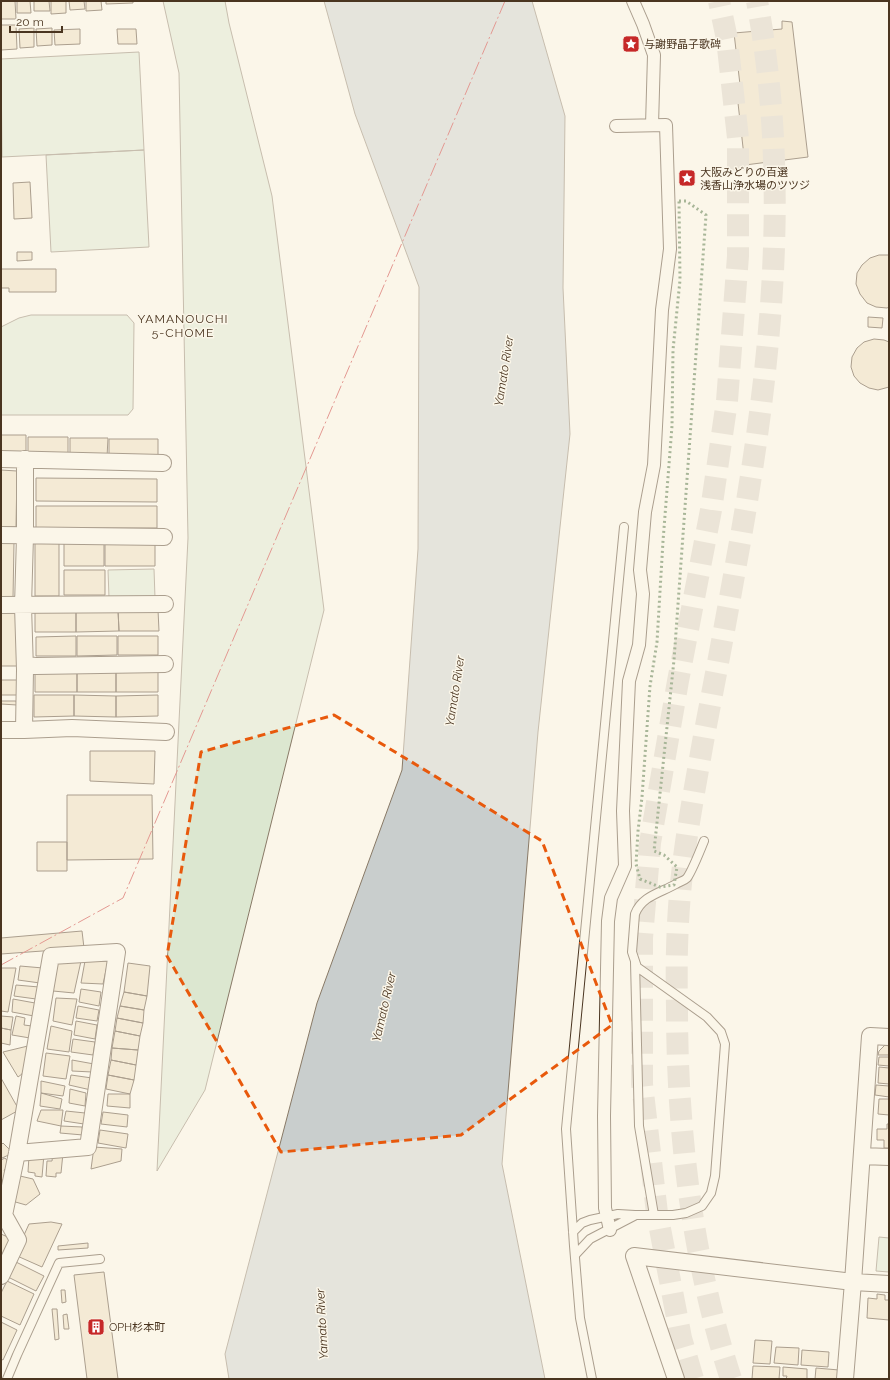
<svg xmlns="http://www.w3.org/2000/svg" width="890" height="1380" font-family="Raleway,'Noto Sans JP',sans-serif">
<style>
.green{fill:#dce7d0;stroke:#887966}
.water{fill:#c9cecd;stroke:#887966}
.building{fill:#ecdcbc;stroke:#4a3520}
.lines{fill:none;stroke-linecap:round;stroke-linejoin:round}
.motorway-tunnel{stroke:#d8cfc1;stroke-width:22;stroke-dasharray:22 11;stroke-linecap:butt}
.service-casing{stroke:#4a3520;stroke-width:10}
.pedestrian-casing{stroke:#4a3520;stroke-width:14}
.minor-casing{stroke:#4a3520;stroke-width:18}
.service{stroke:#fbf6e9;stroke-width:8}
.pedestrian{stroke:#fbf6e9;stroke-width:12}
.minor{stroke:#fbf6e9;stroke-width:16}
.hedge{stroke:#436837;stroke-width:3;stroke-dasharray:2 3;stroke-linecap:butt}
.power{stroke:#c62828;stroke-width:1;stroke-dasharray:14 3 2 3;stroke-linecap:butt}
.marked{fill:none;stroke:#e8590c;stroke-width:3;stroke-dasharray:8 5;stroke-linejoin:round}
.labels{text-anchor:middle;stroke-width:3;stroke-linejoin:round;paint-order:stroke}
.poi-label{font-size:11px;fill:#4a3520;stroke:#fbf6e9;text-anchor:start}
.neighbourhood-label{font-size:12px;letter-spacing:1px;fill:#4a3520;stroke:#fbf6e9}
.water-label{font-size:12px;font-style:italic;fill:#4a3520;stroke:#fbf6e9}
</style>
<rect width="100%" height="100%" fill="#fbf6e9"/>
<path class="green" d="M163,1H225L229,23L272,196L324,610L205,1090L157,1171L188,538L179,73Z
M139,52L144,150L2,157L1,59Z
M144,150L149,247L51,252L46,155Z
M31,315H127L134,323L133,409L128,415H1V327L19,318Z
M154,569L155,598H109L108,570Z
M879,1237L889,1238V1272L876,1271Z"/>
<path class="water" d="M324,1H532L565,116L563,288L570,434L538,732L502,1164L545,1379H229L225,1354L317,1003L402,770L418,549L419,287L355,114Z"/>
<path class="building" d="M1,1H15L16,19H1Z
M17,1H30L31,13H17Z
M34,1H49L50,11H34Z
M51,1H66V13L51,14Z
M69,1H84L85,9L70,10Z
M86,1H101L102,10L86,11Z
M106,1H133V3L106,4Z
M782,21L792,22L808,157L745,165L738,103L742,102L734,33L782,29Z
M1,25H16L17,49L1,50Z
M34,28V47L20,48L19,29Z
M52,28V45L37,46L36,29Z
M80,29V44L55,45L54,30Z
M117,29H136L137,44H118Z
M30,182L32,218L14,219L13,183Z
M17,252H32V260L17,261Z
M879,255H889V307L887,308L876,307L867,303L860,294L856,284L857,273L862,265L870,258Z
M1,269H56V292H9V288H1Z
M868,317L883,318L882,328L868,327Z
M874,339L884,340L889,342V387L878,390L869,388L860,383L854,376L851,367L852,357L857,348L864,342Z
M1,435H26V454H1Z
M28,437H68V456L28,455Z
M70,438H108L107,457L70,456Z
M109,439H158V458H109Z
M1,470L17,471L16,527H1Z
M36,478L157,479V502L36,501Z
M36,506H157V528H36Z
M35,540H59V596H35Z
M1,541L14,542L13,598L1,597Z
M64,542H104V566H64Z
M155,542V566H105V543Z
M64,570H105V595H64Z
M35,610H76V632H35Z
M76,610H118L119,631L76,632Z
M118,610H158L159,631H119Z
M1,611H18V666H1Z
M76,636V656H36V637Z
M77,636H117V655L77,656Z
M118,636H158V655H118Z
M35,671H77V692H35Z
M77,671H116V692H77Z
M116,671H158V692H116Z
M1,680H17V695H1Z
M34,695H74V716L34,717Z
M74,695L116,696V717L74,716Z
M158,695V716L116,717V696Z
M1,701H16L17,705L1,704Z
M90,751H155L154,784L90,781Z
M67,795H152L153,859L67,860Z
M37,842H67V871H37Z
M82,931L84,948L1,954V938Z
M58,960L81,961L74,993L53,991Z
M85,961H108L103,984L81,983Z
M128,963L150,966L147,996L124,992Z
M20,966L43,968L40,983L18,980Z
M1,968H16L8,1012L1,1011Z
M16,985L39,987L36,999L14,996Z
M81,989L101,992L99,1006L79,1002Z
M124,992L147,996L144,1010L120,1006Z
M56,998L77,999L72,1025L53,1021Z
M13,999L35,1003L34,1016L12,1012Z
M78,1006L99,1010L97,1021L76,1018Z
M120,1006L144,1010L143,1023L117,1018Z
M1,1016L13,1017L11,1030L1,1028Z
M16,1016L25,1018L24,1025L32,1026L30,1038L12,1035Z
M117,1018L143,1023L140,1036L115,1031Z
M76,1021L97,1025L95,1039L74,1035Z
M51,1026L72,1031L69,1052L47,1049Z
M1,1028L11,1030L10,1045L1,1043Z
M115,1031L140,1036L138,1050L112,1048Z
M73,1039L95,1042L93,1055L71,1052Z
M32,1045L22,1074L18,1077L3,1052Z
M885,1045L889,1046V1055H878L879,1051Z
M112,1048L138,1050L136,1065L111,1060Z
M46,1053L70,1056L66,1079L43,1076Z
M879,1057H889V1066L878,1065Z
M72,1060L94,1064L92,1072L72,1071Z
M111,1060L136,1065L134,1080L108,1075Z
M879,1067L889,1068V1084L878,1083Z
M71,1075L92,1078L91,1090L69,1085Z
M108,1075L134,1080L130,1094L106,1089Z
M1,1078L19,1110L1,1120Z
M41,1081L65,1086L63,1096L41,1093Z
M876,1085L889,1086V1097L875,1095Z
M70,1089L86,1093L85,1106L69,1103Z
M41,1093L62,1099L60,1109L40,1106Z
M108,1094H130V1108L107,1106Z
M879,1099H889V1115L878,1114Z
M41,1110H63L61,1126L37,1121Z
M66,1111L85,1113L84,1124L64,1121Z
M103,1112L128,1115L127,1127L101,1124Z
M887,1124H889V1148H884V1140H877V1129H887Z
M61,1126L82,1127L83,1135L60,1133Z
M100,1130L128,1134L126,1148L98,1143Z
M3,1143L13,1153L2,1158L1,1157V1145Z
M94,1147L122,1149L121,1161L91,1169Z
M53,1152L63,1153L61,1173H56V1177L46,1176L47,1161H52Z
M44,1154L42,1177L35,1176V1173L28,1172L29,1156Z
M5,1158L11,1165L4,1170L8,1176L1,1181V1160Z
M20,1176L33,1179L40,1194L26,1205L12,1201Z
M51,1222L62,1224L42,1267L15,1255L29,1224Z
M1,1234L12,1239L3,1258L1,1256Z
M88,1243V1248L58,1250V1246Z
M16,1262L44,1276L36,1291L8,1277Z
M104,1272L118,1379H87L74,1275Z
M7,1281L34,1294L20,1325L1,1316V1293Z
M61,1290H65L66,1302L62,1303Z
M877,1294L885,1295V1300H889V1320L867,1318L868,1298L877,1299Z
M52,1309H57L59,1339L55,1340Z
M67,1314L69,1329H64L63,1315Z
M1,1322L17,1330L3,1360L1,1359Z
M755,1340L772,1341L770,1364L753,1363Z
M776,1347L799,1348L798,1365L774,1363Z
M802,1350L829,1352L828,1367L801,1365Z
M753,1366L780,1367L779,1379H752Z
M783,1367L807,1369V1379H786L787,1376H783Z
M816,1368L839,1370L838,1379H815Z"/>
<g class="lines">
<path class="motorway-tunnel" d="M693,1379L681,1338L657,1213L642,1084V938L650,843L678,681L711,510L727,401L738,256V138L727,39L719,1
M731,1379C692,1259 677,1133 677,1007C676,963 677,918 682,874C687,828 696,782 704,736C715,679 726,621 736,564C770,378 792,189 757,1"/>
<g class="service-casing">
<path id="service" d="M635,962L639,1126L654,1215
M573,1232L582,1223L590,1220L618,1214L635,1215
M575,1255L590,1239L636,1215H673L686,1213L702,1206L711,1193L715,1176L725,1044L721,1032L707,1017L637,967L632,952L635,914C642,896 660,893 676,884C679,882 684,881 687,878C692,871 700,851 704,841
M7,1379L17,1355L59,1263L100,1259
M592,1379L580,1318L574,1246L566,1129L624,527"/>
</g>
<g class="pedestrian-casing">
<path id="pedestrian" d="M633,1L643,24L654,55L652,125
M610,1230L605,1208L604,1116L608,921L611,898L625,866L623,811L629,681L639,645L643,594L640,570L645,512L654,465L662,310L670,249L666,125L616,126"/>
</g>
<g class="minor-casing">
<path id="minor" d="M1,459L163,463
M1,535L164,537
M1,605L165,604
M25,665L36,666L165,664
M1,730H24L25,670L23,606L25,536V459
M24,730L72,728L166,732
M862,1156L889,1157
M1,1213L4,1215L17,1153L51,956L117,952L88,1147L17,1153
M1,1276L18,1240L4,1215
M676,1379L634,1256L853,1282L889,1284
M845,1379L853,1282L870,1036L889,1037"/>
</g>
<use href="#service" class="service"/>
<use href="#pedestrian" class="pedestrian"/>
<use href="#minor" class="minor"/>
<path class="hedge" d="M679,201H686L706,215L674,660L654,851L664,855L677,867L674,885L660,887L640,879L636,864L638,831L642,797L650,686L657,642L663,541L672,426L673,350L680,280Z"/>
<path class="power" d="M1,965L123,898L505,1"/>
</g>
<path d="M0 0H890V1380H0ZM334,715L542,841L612,1025L461,1135L281,1152L167,956L201,752Z" fill="#fbf6e9" fill-opacity=".55" fill-rule="evenodd"/>
<path class="marked" d="M334,715L542,841L612,1025L461,1135L281,1152L167,956L201,752Z"/>
<defs>
<g id="sight-square" transform="scale(0.9)"><rect x="-9" y="-9" width="18" height="18" rx="4" fill="#c62828" stroke="#fbf6e9"/><path d="M0-6L1.8-2.2L6-1.7L2.9 1.2L3.7 5.4L0 3.3L-3.7 5.4L-2.9 1.2L-6-1.7L-1.8-2.2Z" fill="#fff"/></g>
<g id="building-square" transform="scale(0.9)"><rect x="-9" y="-9" width="18" height="18" rx="4" fill="#c62828" stroke="#fbf6e9"/><path d="M-4-6H4V6H1V3H-1V6H-4ZM-2.5-4.3h1.7v1.8h-1.7ZM.8-4.3h1.7v1.8H.8ZM-2.5-1h1.7V.8h-1.7ZM.8-1h1.7V.8H.8Z" fill="#fff"/></g>
</defs>
<g fill-rule="evenodd">
<use href="#sight-square" x="631" y="44"/>
<use href="#sight-square" x="687" y="178"/>
<use href="#building-square" x="96" y="1327"/>
</g>
<g class="labels">
<g class="poi-label">
<text x="644" y="48">与謝野晶子歌碑</text>
<text x="700" y="176">大阪みどりの百選<tspan x="700" dy="13">浅香山浄水場のツツジ</tspan></text>
<text x="109" y="1331">OPH杉本町</text>
</g>
<g class="neighbourhood-label">
<text x="183" y="323">YAMANOUCHI<tspan x="183" dy="14">5-CHOME</tspan></text>
</g>
<g class="water-label">
<text transform="translate(504 371) rotate(-81)" y="4">Yamato River</text>
<text transform="translate(455 691) rotate(-81)" y="4">Yamato River</text>
<text transform="translate(384 1007) rotate(-77)" y="4">Yamato River</text>
<text transform="translate(322 1324) rotate(-93)" y="4">Yamato River</text>
</g>
</g>
<rect width="890" height="1380" fill="none" stroke="#4a3520" stroke-width="4"/>
<path d="M10 26v6h52v-6" fill="none" stroke="#4a3520" stroke-width="2"/>
<text x="16" y="26" font-size="12" fill="#4a3520" stroke="#fbf6e9" stroke-width="3" paint-order="stroke">20 m</text>
</svg>
